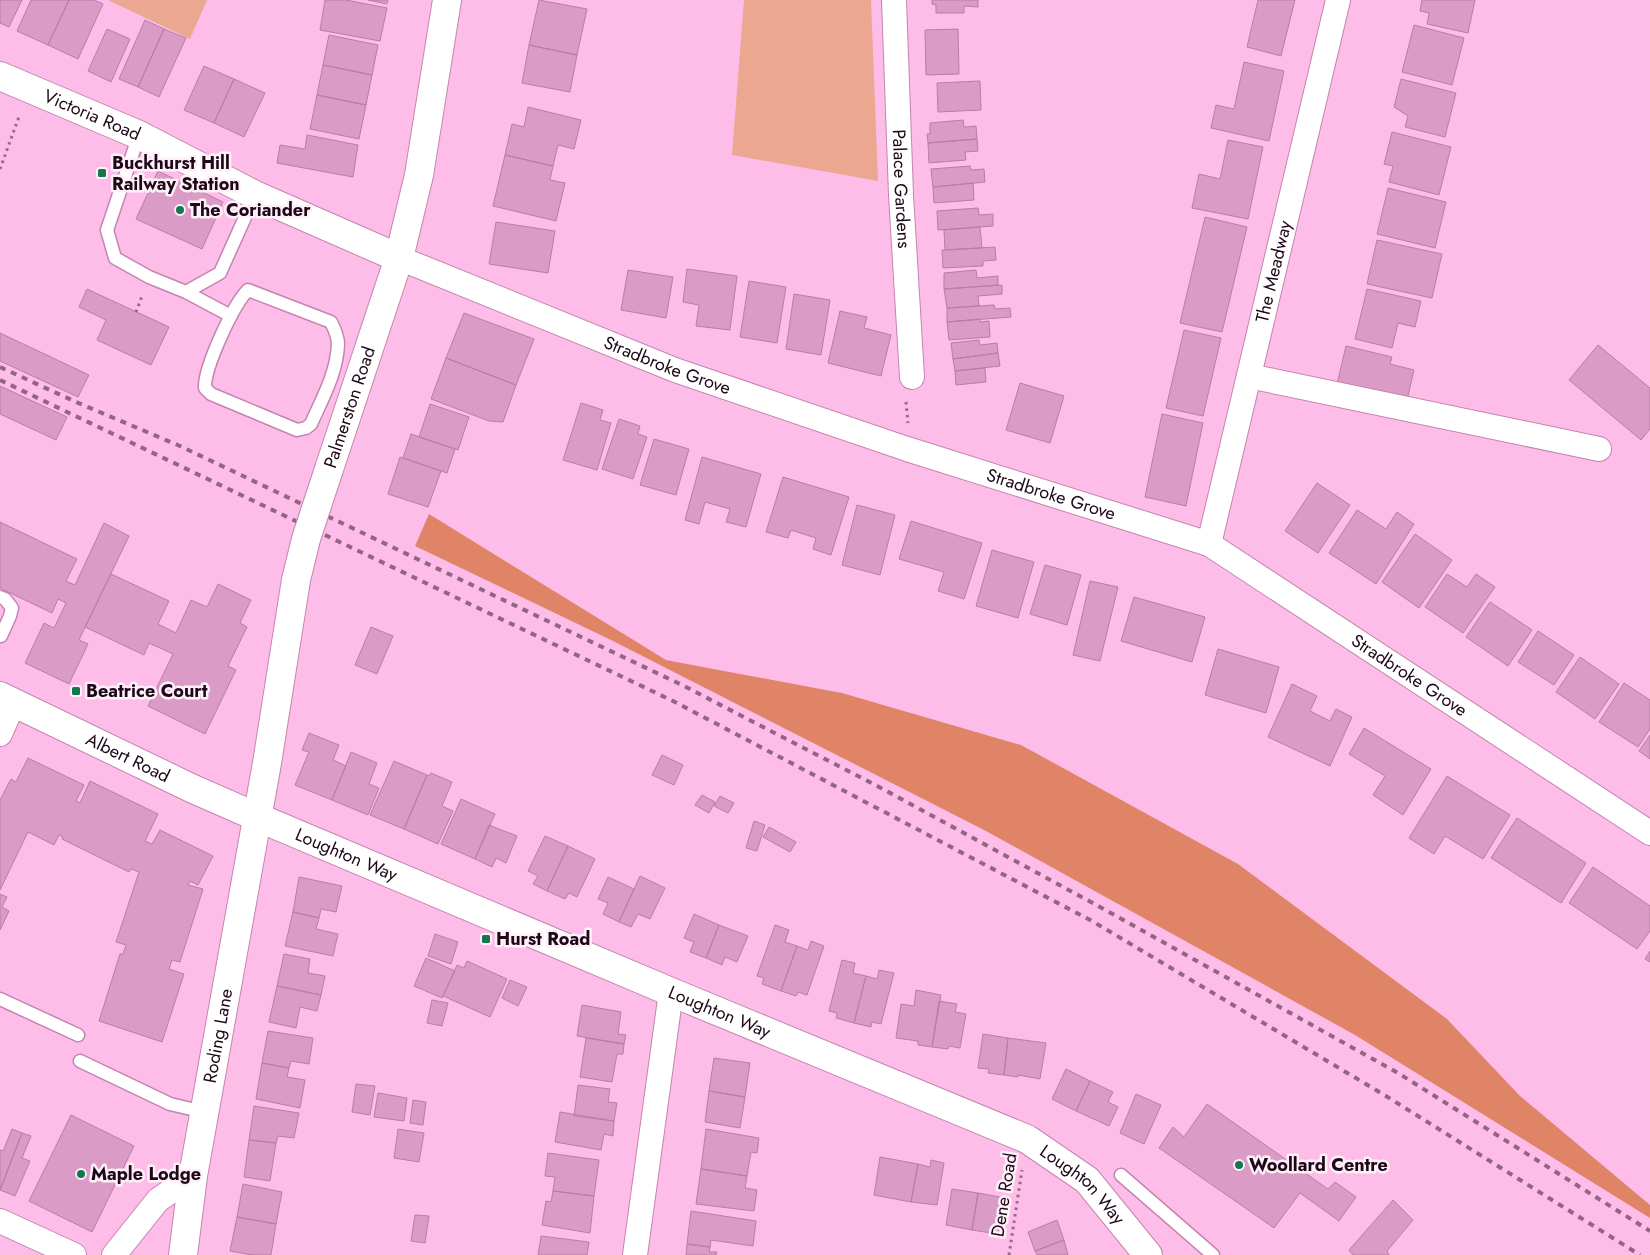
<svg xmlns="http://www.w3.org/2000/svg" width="1650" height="1255" font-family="Jost,sans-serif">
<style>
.green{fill:#eca791}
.forest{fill:#df8466}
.building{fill:#da9bc6;stroke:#b97da6}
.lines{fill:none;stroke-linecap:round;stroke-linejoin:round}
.lane-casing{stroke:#c385af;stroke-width:15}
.street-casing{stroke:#c385af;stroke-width:26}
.secondary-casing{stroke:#c385af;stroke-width:30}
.path{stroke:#966988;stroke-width:3;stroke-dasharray:2.5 4;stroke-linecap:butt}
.lane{stroke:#fff;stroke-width:12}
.street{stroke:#fff;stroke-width:24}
.secondary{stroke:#fff;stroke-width:28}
.rail{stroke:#916583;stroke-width:4;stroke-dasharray:6 6;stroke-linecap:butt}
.secondary-bridge-casing{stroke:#c385af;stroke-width:30;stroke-linecap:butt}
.secondary-bridge{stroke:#fff;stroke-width:28}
.poi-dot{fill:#16764d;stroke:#fef0f9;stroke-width:2}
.labels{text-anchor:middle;stroke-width:5;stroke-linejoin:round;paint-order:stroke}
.street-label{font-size:18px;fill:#1e0818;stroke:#fef0f9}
.poi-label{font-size:18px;font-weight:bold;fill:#1e0818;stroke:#fef0f9;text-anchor:start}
</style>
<rect width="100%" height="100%" fill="#febde9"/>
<path class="green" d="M108,0H207L190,39Z
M744,0H871L878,181L732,155Z"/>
<path class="forest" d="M429,514L666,660L842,693L1021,745L1238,864L1447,1019L1520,1096L1650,1205V1218L1355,1035L986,831L613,641L415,546Z"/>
<path class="building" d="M0,0H22L9,27L0,23Z
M31,0H69L48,45L17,31Z
M69,0H94L103,4L78,59L48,45Z
M325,0H346L387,8L380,41L320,30Z
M368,0H388L387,4Z
M539,0L587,9L577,55L529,45Z
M932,0H978V7L964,6V13H936V5L932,4Z
M1258,0H1295L1281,56L1247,47Z
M1422,0H1475L1468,33L1427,24L1429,13L1420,11Z
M145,20L164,29L138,87L119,79Z
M1414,25L1464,38L1452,85L1402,72Z
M107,29L130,39L111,82L88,71Z
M164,29L186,38L159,97L138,87Z
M958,29L959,74L926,75L925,30Z
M329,35L378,45L372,75L323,65Z
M529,45L577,55L570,92L522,83Z
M1244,62L1284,71L1269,141L1211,128L1216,105L1234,109Z
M323,65L372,75L366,105L317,95Z
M204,66L234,79L214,123L184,110Z
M234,79L265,93L244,137L214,123Z
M1401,79L1456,93L1445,137L1405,127L1408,116L1394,107Z
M980,81L981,110L938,112L937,83Z
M317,95L366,105L359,139L310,129Z
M528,107L581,120L574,149L558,145L553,166L505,155L512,124L524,127Z
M963,120L964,127L976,126L977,139L928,143L927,134H930V123Z
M1392,132L1451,147L1439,195L1389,182L1393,166L1384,164Z
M307,135L358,145L353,177L277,163L280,145L305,149Z
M977,139L978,151L965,152L966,160L929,163L928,143Z
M1228,140L1263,147L1248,219L1192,208L1199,174L1220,179Z
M505,155L553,166L550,180L565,183L556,221L493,206Z
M970,166L971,170L984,169L985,182L933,187L931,169Z
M158,171L223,202L202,249L136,219Z
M973,183L974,200L934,203L933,187Z
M1388,188L1446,202L1435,248L1377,234Z
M978,208L979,215L993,214V226L938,230L937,211Z
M1205,217L1247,227L1222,332L1180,323Z
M496,222L555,231L548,273L489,264Z
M980,227L982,248L945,250L944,230Z
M1377,240L1442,254L1432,298L1367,284Z
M995,247L996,260L983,261V266L943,268L942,250Z
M687,269L737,276L730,330L696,326L699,305L683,302Z
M628,270L673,277L666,318L621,310Z
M976,270L977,278L998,276V285L944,289V273Z
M749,281L786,287L777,343L740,337Z
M1002,285V294L978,296L979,306L947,308L944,289Z
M87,289L169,327L151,365L97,340L106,320L79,307Z
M1367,289L1421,301L1415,327L1398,323L1392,348L1355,339Z
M794,294L830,300L821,355L786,349Z
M994,305L995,309L1010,308L1011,317L947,322V308Z
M840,311L867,317L864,328L891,335L881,376L828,363Z
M464,313L534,339L516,385L446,358Z
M980,319V322L989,321L990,337L949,340L947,322Z
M1184,330L1221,338L1203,416L1166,408Z
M0,333L89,375L78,397L0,361Z
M979,340L980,345L997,343L998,353L953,359L951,343Z
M1598,345L1650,388V429L1641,440L1569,380Z
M1346,346L1392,357L1390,364L1414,370L1407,400L1337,384Z
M998,353L1000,366L955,371L953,359Z
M446,358L516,385L503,422L489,421L431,399Z
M985,368L986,382L956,385L955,371Z
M1020,383L1064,396L1050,443L1006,430Z
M0,386L67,417L56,440L0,414Z
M581,403L603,410L600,420L611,423L597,470L563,460Z
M430,404L469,417L458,450L419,437Z
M1162,414L1203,423L1186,506L1145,497Z
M619,419L640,426L638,434L647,437L633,479L602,469Z
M411,434L455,449L447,473L403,458Z
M654,439L689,449L676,495L640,485Z
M400,457L441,471L428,507L388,494Z
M702,457L761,474L746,527L726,522L730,509L705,502L699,524L685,520Z
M783,477L849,497L831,555L813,549L816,538L791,530L788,538L766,532Z
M1317,483L1350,505L1318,553L1285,531Z
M857,505L895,515L880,575L842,565Z
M1357,510L1386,529L1397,512L1414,524L1376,584L1329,553Z
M911,521L982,543L964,599L938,591L944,572L899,559Z
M0,522L77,559L66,581L75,585L104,523L129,536L79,640L88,644L69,684L25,663L44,623L54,628L66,603L58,599L52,613L0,588Z
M1415,534L1452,560L1419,608L1382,582Z
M992,550L1034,562L1018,618L976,606Z
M1045,565L1081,575L1067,625L1030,614Z
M111,574L169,601L158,624L176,633L191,600L207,607L218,584L251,600L240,623L247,627L228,666L236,670L205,734L148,706L173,654L149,643L144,655L85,627Z
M1447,574L1467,587L1476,574L1495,587L1463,633L1425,607Z
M1090,581L1118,587L1100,661L1073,655Z
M1134,597L1205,617L1192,662L1121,641Z
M1490,602L1532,630L1508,666L1466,637Z
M371,627L393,636L377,674L355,665Z
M1538,631L1574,655L1554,685L1518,662Z
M1218,649L1279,667L1266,713L1205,695Z
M1580,657L1619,684L1595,719L1556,692Z
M1624,683L1650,700V729L1638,747L1599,722Z
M1292,684L1317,696L1310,711L1330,721L1336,709L1352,717L1330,766L1268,737Z
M1364,728L1431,769L1403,815L1373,795L1385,776L1349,754Z
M309,733L339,745L333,760L346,766L332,800L295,785L309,752L302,750Z
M1650,735V759L1639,751Z
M351,752L377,763L369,784L379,788L368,815L332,800Z
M662,755L683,765L674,785L652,775Z
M28,758L84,785L76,801L80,803L90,781L158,814L145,841L152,844L160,830L213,856L198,885L190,881L188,885L203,889L180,962L172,960L169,969L184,974L162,1042L99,1021L120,954H123L126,945L116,942L139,872L131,869L129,872L62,839L63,837L59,835L54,845L28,832L0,890V800L11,779L16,782Z
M394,761L427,775L404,829L370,815Z
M431,773L452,782L442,806L453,811L438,844L404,829L427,775L429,776Z
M1447,776L1510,815L1483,859L1445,836L1434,854L1409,838Z
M702,795L715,802L709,813L695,805Z
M720,796L734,803L728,813L714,806Z
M461,799L495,814L475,859L441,844Z
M1517,818L1586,863L1561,903L1491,858Z
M754,821L765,825L757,851L746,848Z
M489,825L517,836L506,863L496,858L492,867L475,859Z
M769,827L796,842L790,852L763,837Z
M545,836L568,846L547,891L533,884L538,876L528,871Z
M568,846L595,859L577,897L569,893L565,899L547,891Z
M1593,867L1650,906V931L1637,949L1569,903Z
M640,876L665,888L650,919L638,914L631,927L619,922Z
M299,877L342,886L336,912L321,909L319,918L293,912Z
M608,877L634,889L619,922L603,914L608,903L598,899Z
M0,894L7,897L2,907L9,911L0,930Z
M293,912L319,918L316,929L338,934L333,956L285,946Z
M694,914L719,925L706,958L690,952L694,942L684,938Z
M719,925L748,936L737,962L725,957L722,965L706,958Z
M775,925L789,930L785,942L797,946L781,991L762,984L764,978L757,976Z
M435,934L458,942L451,964L428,956Z
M811,941L824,946L807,995L798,992L796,996L781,991L797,946L808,950Z
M1650,951V962L1645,959Z
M284,954L310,959L308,973L325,976L321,995L277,986Z
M426,958L455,971L442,998L414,986Z
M842,960L855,963L853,973L866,976L854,1023L836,1018L837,1013L829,1011Z
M467,961L507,979L490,1017L443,996L457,965L464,968Z
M879,970L894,973L881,1024L872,1022L871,1027L854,1023L866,976L877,979Z
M510,980L527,987L518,1006L502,998Z
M277,986L321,995L317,1011L300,1007L296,1028L269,1022Z
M916,990L941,995L932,1047L918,1045V1041L896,1038L901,1004L914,1006Z
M432,1000L448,1003L442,1026L427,1023Z
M939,1001L957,1004L955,1012L966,1014L960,1048L949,1046L948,1049L932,1047Z
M582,1005L621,1012L618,1034L626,1035L624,1044L577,1036Z
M268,1031L313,1038L309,1064L291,1061L289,1068L262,1063Z
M983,1034L1008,1038L1004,1075L988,1073L989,1069L978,1068Z
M586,1038L624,1044L623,1054H617L612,1082L580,1077Z
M1008,1038L1046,1043L1040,1079L1018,1075V1077L1004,1075Z
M714,1058L750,1063L745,1097L709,1091Z
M262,1063L289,1068L287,1077L305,1080L300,1108L256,1099Z
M1066,1069L1090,1081L1076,1111L1052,1099Z
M1090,1081L1113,1092L1108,1102L1118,1107L1109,1126L1076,1111Z
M356,1084L375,1086L370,1115L352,1112Z
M578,1085L610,1089L608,1102L617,1103L614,1121L574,1116Z
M709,1091L745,1097L740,1128L705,1122Z
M378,1093L407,1098L404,1121L374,1117Z
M1136,1094L1161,1105L1144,1144L1120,1133Z
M413,1100L426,1102L423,1125L410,1123Z
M1207,1104L1328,1189L1335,1182L1356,1197L1339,1221L1300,1193L1274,1228L1159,1148L1173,1127L1184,1137Z
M254,1106L299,1113L294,1138L278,1136L276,1143L249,1140Z
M560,1112L614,1121L613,1136L604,1134L601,1150L555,1142Z
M71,1115L134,1146L92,1232L29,1201Z
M12,1129L22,1133L0,1190V1150L3,1151Z
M398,1129L424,1133L419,1162L394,1158Z
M706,1129L759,1138L757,1153L751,1152L747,1176L701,1169Z
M22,1133L31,1136L22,1158L30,1161L15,1196L0,1190Z
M249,1140L276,1143L270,1181L244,1177Z
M548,1153L599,1160L594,1196L553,1191L555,1177L545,1176Z
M880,1157L918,1164L911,1202L874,1195Z
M931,1160L944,1163L937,1205L911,1202L918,1164L930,1167Z
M701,1169L747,1176L745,1188L757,1190L754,1211L696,1204Z
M243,1184L282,1192L276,1224L237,1217Z
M952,1189L978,1193L972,1230L946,1225Z
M553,1191L594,1196L590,1233L542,1225L546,1201L551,1202Z
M978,1193L1005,1198L998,1234L972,1230Z
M1393,1200L1413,1220L1387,1251L1389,1255H1353L1349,1250Z
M691,1211L756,1221L753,1246L711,1240L710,1247L687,1244Z
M415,1215L429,1216L425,1243L411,1241Z
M237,1217L276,1224L271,1255H252L230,1251Z
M1057,1220L1064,1240L1035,1251L1028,1232Z
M541,1236L589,1242L587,1255H538Z
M1064,1240L1068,1255H1037L1035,1251Z
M687,1244L710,1247L709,1252H717L716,1255H686Z"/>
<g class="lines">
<g class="lane-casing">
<path id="lane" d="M139,135L107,230L115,258L149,277L186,292L220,273L255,195
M248,290L331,322C334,328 338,337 338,344C337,373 322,399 311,424L306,428L297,430L211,394L205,388C204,368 233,305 248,290Z
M186,292L231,316
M0,597L5,599L12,608L10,616L1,636
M0,999L78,1035
M80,1061L170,1104L204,1112
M1121,1175L1213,1255"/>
</g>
<g class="street-casing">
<g id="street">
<path id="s1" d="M894,0L901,195L912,377"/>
<path id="s2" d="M399,258L675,370L907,449L1209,544L1650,833"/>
<path d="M1249,376L1599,449"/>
<path id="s3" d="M1209,544L1338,0"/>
<path d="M0,734L14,702"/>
<path d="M0,1221L74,1255"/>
<path d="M114,1255L158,1200L193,1176"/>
<path d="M635,1255L671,992"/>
</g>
</g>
<g class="secondary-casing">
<g id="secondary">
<path id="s4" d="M0,76L139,135L255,195L399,258"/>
<path id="s5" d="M329,469L399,258L419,175L447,0"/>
<path id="s6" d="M0,696L191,788L257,817L671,992L1027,1139L1087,1180L1148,1255"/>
<path id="s7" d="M183,1255L193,1176L267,763L296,580"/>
</g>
</g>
<path class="path" d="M0,169L20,114
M136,312L142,296
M906,402L908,423
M1009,1255L1022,1170"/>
<use href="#lane" class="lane"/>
<use href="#street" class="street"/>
<use href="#secondary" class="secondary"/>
<path class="rail" d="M0,367L76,402L180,446L682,685L881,788L1100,907L1398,1073L1650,1231
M0,380L673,701L1092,921L1386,1096L1640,1255"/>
<g class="secondary-bridge-casing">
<path id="secondary-bridge" d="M296,580L306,539L329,469"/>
</g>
<use href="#secondary-bridge" class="secondary-bridge"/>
</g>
<g class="poi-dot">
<rect x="97" y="168" width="10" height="10" rx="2.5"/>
<circle cx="180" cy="210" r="5"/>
<rect x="71" y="686" width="10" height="10" rx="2.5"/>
<rect x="481" y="934" width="10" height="10" rx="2.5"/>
<circle cx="1239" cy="1165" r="5"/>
<circle cx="81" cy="1174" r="5"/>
</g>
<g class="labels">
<g class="street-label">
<text dy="6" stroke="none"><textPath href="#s4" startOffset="100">Victoria Road</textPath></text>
<text dy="6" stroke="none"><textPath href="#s1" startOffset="189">Palace Gardens</textPath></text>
<text dy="6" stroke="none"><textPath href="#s3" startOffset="280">The Meadway</textPath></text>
<text dy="6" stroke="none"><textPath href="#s2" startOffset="289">Stradbroke Grove</textPath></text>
<text dy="6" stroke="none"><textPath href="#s5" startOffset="65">Palmerston Road</textPath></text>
<text dy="6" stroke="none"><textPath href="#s2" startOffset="694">Stradbroke Grove</textPath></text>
<text dy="6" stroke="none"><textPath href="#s2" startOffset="1099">Stradbroke Grove</textPath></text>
<text dy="6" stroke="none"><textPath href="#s6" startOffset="142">Albert Road</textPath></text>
<text dy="6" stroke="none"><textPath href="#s6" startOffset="381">Loughton Way</textPath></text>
<text dy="6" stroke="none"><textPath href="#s6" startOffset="786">Loughton Way</textPath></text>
<text dy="6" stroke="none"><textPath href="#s7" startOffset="222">Roding Lane</textPath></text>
<text dy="6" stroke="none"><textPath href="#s6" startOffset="1191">Loughton Way</textPath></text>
<text transform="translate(1004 1195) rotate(-81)" y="6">Dene Road</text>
</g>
<g class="poi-label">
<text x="112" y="169">Buckhurst Hill<tspan x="112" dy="21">Railway Station</tspan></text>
<text x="190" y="216">The Coriander</text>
<text x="86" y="697">Beatrice Court</text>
<text x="496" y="945">Hurst Road</text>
<text x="1249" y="1171">Woollard Centre</text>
<text x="91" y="1180">Maple Lodge</text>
</g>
</g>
</svg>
